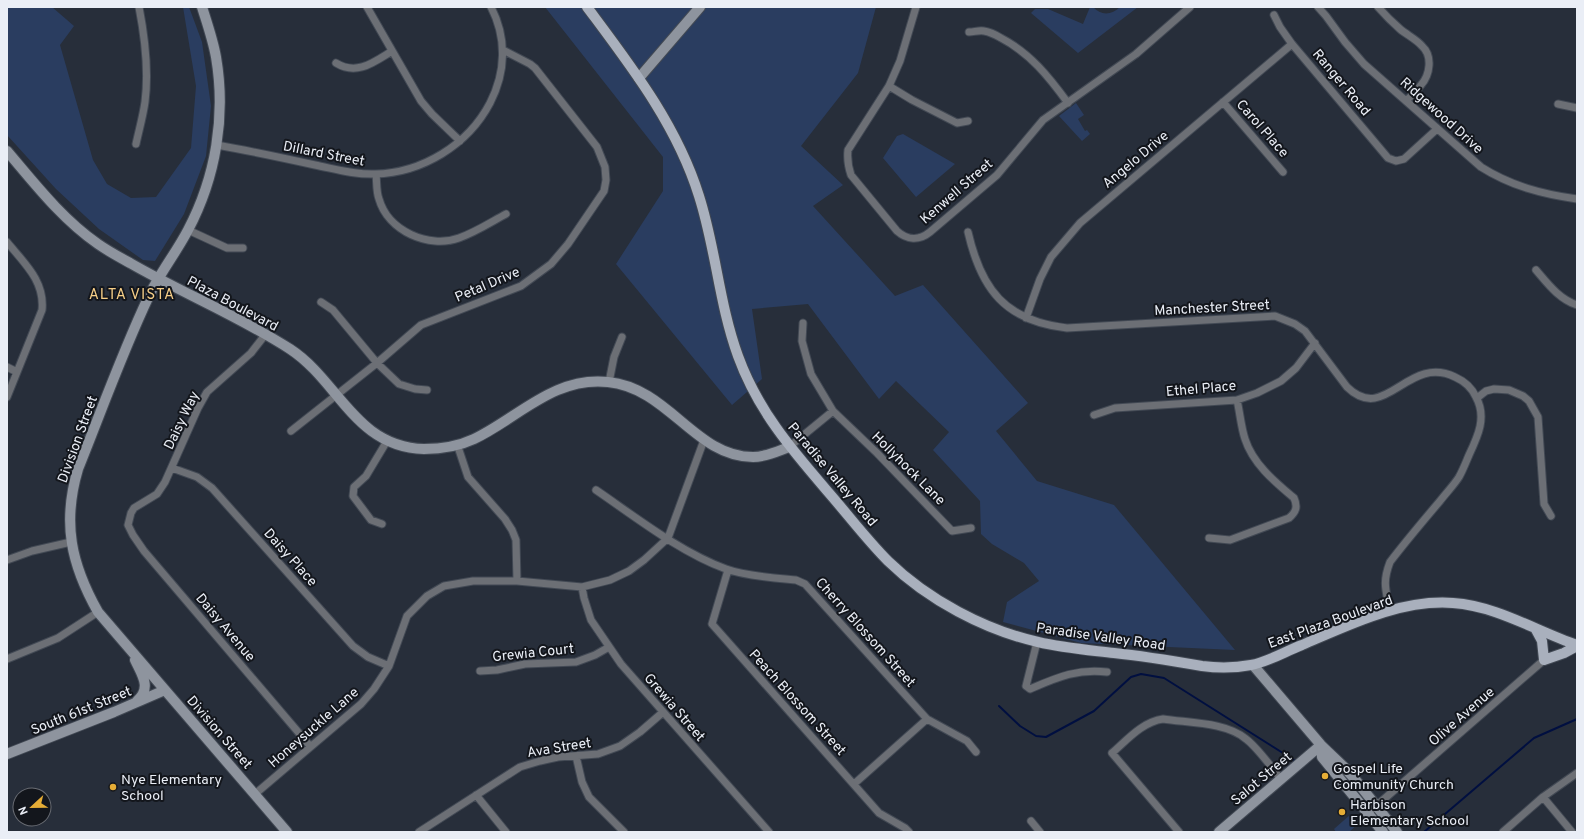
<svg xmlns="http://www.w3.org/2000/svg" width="1584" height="839" font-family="Overpass,sans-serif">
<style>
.green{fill:#2a3d60}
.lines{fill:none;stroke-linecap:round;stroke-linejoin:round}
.stream{stroke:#000f40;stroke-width:2}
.street-casing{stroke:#424954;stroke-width:9}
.secondary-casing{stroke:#424954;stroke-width:12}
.primary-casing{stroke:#424954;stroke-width:12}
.street{stroke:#6c6f75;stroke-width:7}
.secondary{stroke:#8e949e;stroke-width:10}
.primary{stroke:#a9b0bd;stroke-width:10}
.poi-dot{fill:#e6ad36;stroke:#13161c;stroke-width:1.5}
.labels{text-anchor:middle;stroke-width:4;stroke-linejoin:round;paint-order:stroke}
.street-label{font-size:14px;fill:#eaeef6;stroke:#13161c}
.poi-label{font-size:14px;fill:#eaeef6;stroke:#13161c;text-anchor:start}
.neighbourhood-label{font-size:15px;letter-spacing:1px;fill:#f7cf88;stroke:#13161c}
</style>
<rect width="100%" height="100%" fill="#272e3a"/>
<path class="green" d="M7,7H52L74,26L60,45L93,160L107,184L131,198L156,197L191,148L196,86L183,7H189L202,42L211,106L206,156L184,214L155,261L143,260L99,229L56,189L7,135Z
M545,7H876L858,73L801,146L843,185L813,206L895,296L923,285L1028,403L996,431L1037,481L1114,505L1235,650L1081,643L1003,622L1007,602L1039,581L1024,563L992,544L981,534L980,501L933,450L949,432L896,381L879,399L808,304L752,309L762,379L732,405L616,264L663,191V157Z
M1090,7H1093C1101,16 1112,15 1120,7H1138L1078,53L1031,13L1035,9H1048L1083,24Z
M1076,103L1084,115L1078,119L1085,131L1087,130L1090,134L1082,141L1059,116Z
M903,134L955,164L916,197L883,158L897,136Z
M1351,814L1359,823L1349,832H1336L1334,829Z"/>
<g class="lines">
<path class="stream" d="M999,706L1020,726L1036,736L1046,737L1094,711L1131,677L1141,674L1164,678L1294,760
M1424,832L1534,738L1577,719"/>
<g class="street-casing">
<path id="street" d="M367,7L421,101L432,114L460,141
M916,7L900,61L889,86L848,150C847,159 848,166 851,175L897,231C907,240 919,241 930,232L997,175L1043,120L1136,54L1190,7
M1318,7L1326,16L1345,42L1364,64L1481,167C1511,186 1542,194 1577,199
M1378,7C1385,15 1392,22 1400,29C1407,35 1416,39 1422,46C1433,56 1430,75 1421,85C1417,91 1411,96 1406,101
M1274,15L1280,27L1292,44L1388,158L1396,161L1404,159L1437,129
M969,32C974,32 979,30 984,31C990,32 996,35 1001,38C1030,53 1049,77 1068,103
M336,63C357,76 374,62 392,51
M889,86L912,100L957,123L968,121
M1223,102L1283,172
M1558,104L1577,108
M136,144C139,130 143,116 145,102C149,71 145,38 139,7
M217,145C250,151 283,158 315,165C335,169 355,175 375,174C422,173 468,145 490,103C506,72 507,38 491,7
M376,174C377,182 376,191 379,199C388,231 429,249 459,238C476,232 491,222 506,214
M188,230L227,248H243
M968,232C981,289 1005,321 1067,328L1275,316L1295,324L1305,331L1347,387C1386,425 1407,354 1455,377C1464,381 1472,388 1476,397C1487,417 1478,436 1469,455C1466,462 1463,470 1459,477C1454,485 1446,493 1440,501C1423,521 1406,541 1390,562C1382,583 1386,590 1390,611
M7,242C24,263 45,281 42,310L7,397
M1536,270C1548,284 1559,299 1577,305
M321,302L333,310L377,363L399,384L415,389L427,390
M1026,318L1040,279L1051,257L1080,223L1292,44
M803,323L802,341L811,374L833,411L877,453L952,531L971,528
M265,335L251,353L207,392L198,408L165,482L157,494L134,508L131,513L128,525L133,535L144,551L310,746
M7,367L17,372
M609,382L614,357L622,337
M1477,398L1486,391L1494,389L1509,390L1523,396L1529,401L1538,417L1544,504L1551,516
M1094,415L1115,408L1237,400L1257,393L1281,381L1296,368L1315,343
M291,431L377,363L421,325L521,286L551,264L568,244L604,191L606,180L605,167L597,147L535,68L530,64L503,50
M457,444L468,477L505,519L512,530L516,540L517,581
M789,447L833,411
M172,468L197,477L212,488L353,646L368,657L389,666
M596,490C637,518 680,552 726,569C745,576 775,578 796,580L805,584L927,719L967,741L976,752
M382,524L371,520L353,496L354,487L366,476L387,441
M1209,538L1230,540L1289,518C1296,512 1298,507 1294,498C1275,482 1253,464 1245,439C1241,427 1240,413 1237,400
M7,560L32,551L71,542
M728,570L712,624L879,813L905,828L909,832
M582,587L584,598L591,620L621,664L769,832
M1037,642L1026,686L1030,689C1056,678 1078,668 1107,672
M7,659L58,638L98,612
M480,671L497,670L525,664L576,662L595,655L609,647
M576,756L582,782L589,797L624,832
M854,784L927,719
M255,794L361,704L374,689L389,666L407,616L427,596L444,586L473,581H517L582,587L610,580L629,571L644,560L668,538L704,440
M476,795L506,832
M1543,797L1572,832
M1368,813L1544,660
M1031,821L1040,832
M419,832L520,767L540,761L558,757L598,754L620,746L640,732L662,713
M1179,832L1112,753C1127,740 1142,722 1163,719C1188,723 1226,722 1246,739C1258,748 1271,767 1281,779
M1503,832L1543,797L1577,773"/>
</g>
<g class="secondary-casing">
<path id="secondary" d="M202,7C207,23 213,40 216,57C226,116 216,177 188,230C176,253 159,274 148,298C122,353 101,412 78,469C62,523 71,564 98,612L287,832
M639,78L700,7
M7,151C35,184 62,219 98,244C108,251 119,257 130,263C182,293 239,316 290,349C339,381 355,447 424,449C440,449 459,446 474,439C518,418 554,376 608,382C669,388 695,457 753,457C766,457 778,451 789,447
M135,660C142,675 152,688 137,701
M1253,665L1321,745L1343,766L1354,778L1397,832
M1321,745L1322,757L1383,832
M7,754L114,712L165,690
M1219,832L1321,745"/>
</g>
<g class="primary-casing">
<path id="primary" d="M587,7C631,66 677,125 699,196C716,249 719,304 738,356C758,411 792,450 829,493C849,516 867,540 888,561C928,600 985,630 1038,642C1063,648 1089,650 1114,653C1143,656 1173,661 1202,666C1217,668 1235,668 1251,665C1268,662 1286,651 1302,645C1349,625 1401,599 1453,603C1497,606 1536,631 1577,645
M1535,628L1542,641L1544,660L1564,653L1577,646"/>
</g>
<use href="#street" class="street"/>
<use href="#secondary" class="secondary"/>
<use href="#primary" class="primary"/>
</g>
<g class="poi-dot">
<circle cx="1325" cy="776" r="4"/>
<circle cx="113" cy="787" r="4"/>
<circle cx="1342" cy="812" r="4"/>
</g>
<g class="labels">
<g class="street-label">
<text transform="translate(1342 82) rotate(50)" y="5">Ranger Road</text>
<text transform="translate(1442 115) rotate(42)" y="5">Ridgewood Drive</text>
<text transform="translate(1263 128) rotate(49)" y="5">Carol Place</text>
<text transform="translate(324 153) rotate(11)" y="5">Dillard Street</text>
<text transform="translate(1135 159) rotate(-40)" y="5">Angelo Drive</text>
<text transform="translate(956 191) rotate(-41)" y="5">Kenwell Street</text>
<text transform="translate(487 284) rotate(-23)" y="5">Petal Drive</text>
<text transform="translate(233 303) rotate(28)" y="5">Plaza Boulevard</text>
<text transform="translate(1212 307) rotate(-3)" y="5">Manchester Street</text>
<text transform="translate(1201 388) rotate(-5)" y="5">Ethel Place</text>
<text transform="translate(181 420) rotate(-64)" y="5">Daisy Way</text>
<text transform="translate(77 439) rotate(-70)" y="5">Division Street</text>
<text transform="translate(909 468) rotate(45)" y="5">Hollyhock Lane</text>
<text transform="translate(833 474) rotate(50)" y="5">Paradise Valley Road</text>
<text transform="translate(291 557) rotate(48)" y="5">Daisy Place</text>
<text transform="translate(1330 621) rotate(-20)" y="5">East Plaza Boulevard</text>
<text transform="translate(226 627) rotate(50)" y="5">Daisy Avenue</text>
<text transform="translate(866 632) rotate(48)" y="5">Cherry Blossom Street</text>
<text transform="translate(1101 636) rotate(8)" y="5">Paradise Valley Road</text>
<text transform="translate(533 652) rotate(-6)" y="5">Grewia Court</text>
<text transform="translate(798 702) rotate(48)" y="5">Peach Blossom Street</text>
<text transform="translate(675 707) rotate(49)" y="5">Grewia Street</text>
<text transform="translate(81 710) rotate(-22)" y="5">South 61st Street</text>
<text transform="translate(1461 716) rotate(-41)" y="5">Olive Avenue</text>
<text transform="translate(313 727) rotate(-41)" y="5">Honeysuckle Lane</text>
<text transform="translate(220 732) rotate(49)" y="5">Division Street</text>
<text transform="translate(559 747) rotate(-9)" y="5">Ava Street</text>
<text transform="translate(1261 778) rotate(-40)" y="5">Salot Street</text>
</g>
<g class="poi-label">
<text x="1333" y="773">Gospel Life<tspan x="1333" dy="16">Community Church</tspan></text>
<text x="121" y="784">Nye Elementary<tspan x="121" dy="16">School</tspan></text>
<text x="1350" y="809">Harbison<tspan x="1350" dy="16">Elementary School</tspan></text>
</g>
<g class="neighbourhood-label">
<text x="132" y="299">ALTA VISTA</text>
</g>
</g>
<rect width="1584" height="839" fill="none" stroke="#eaeef6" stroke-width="16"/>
<g transform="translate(32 807) rotate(248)"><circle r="19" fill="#13161c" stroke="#696c73"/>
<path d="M0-3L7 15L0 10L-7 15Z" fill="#e6ad36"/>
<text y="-6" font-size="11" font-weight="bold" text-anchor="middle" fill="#eaeef6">N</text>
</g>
</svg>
